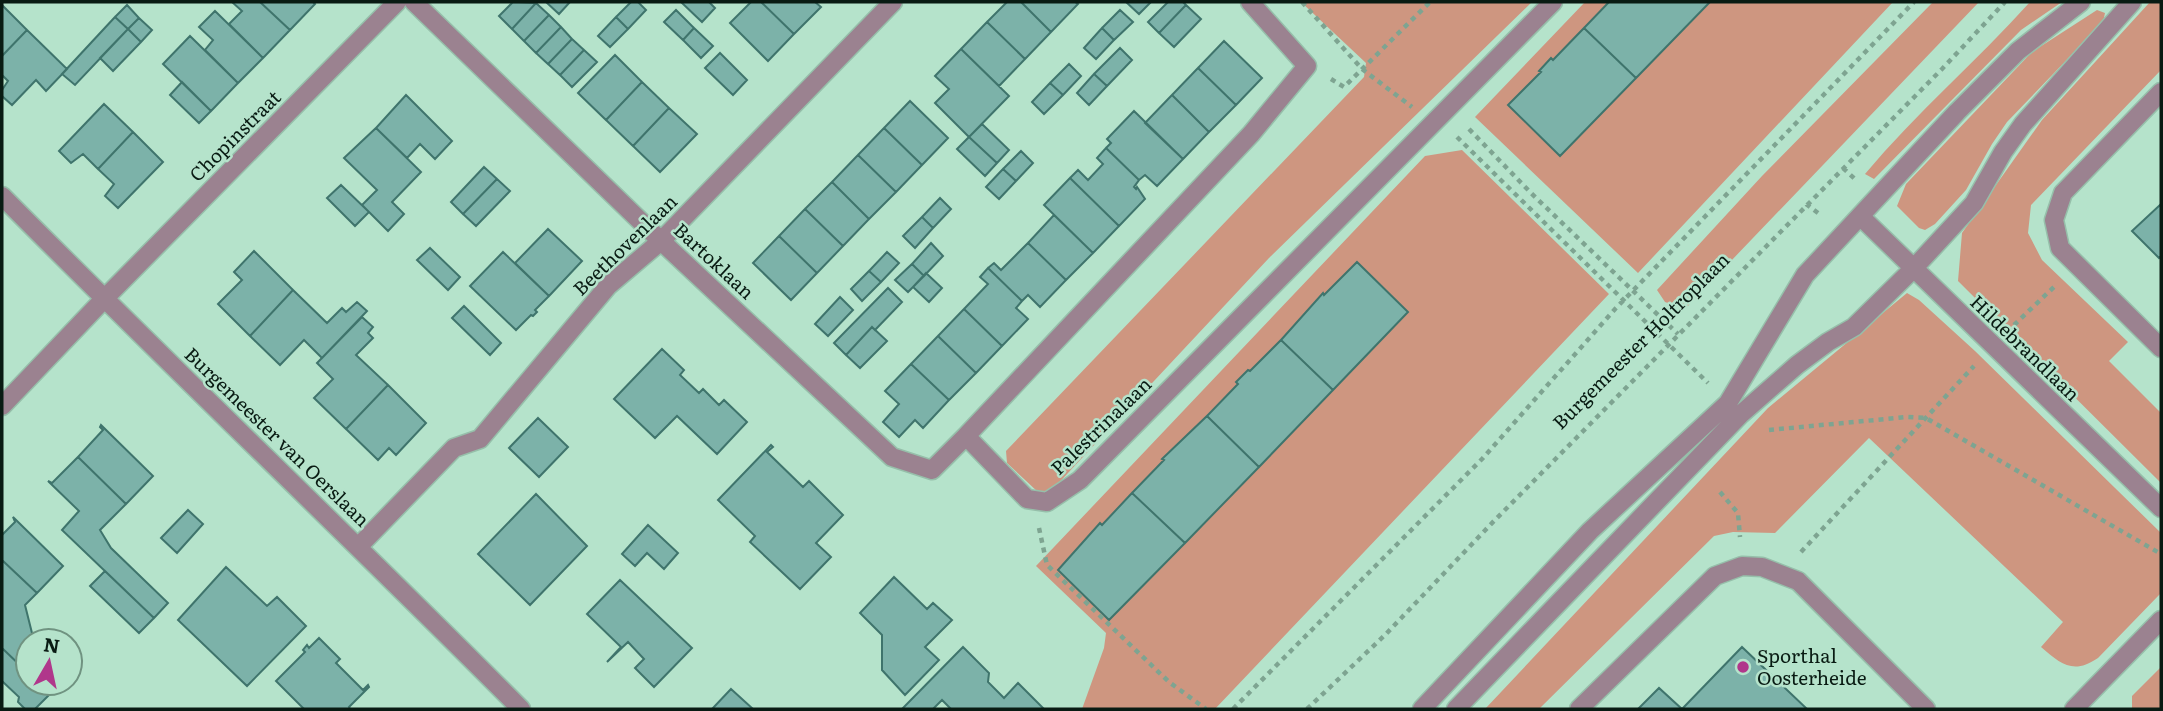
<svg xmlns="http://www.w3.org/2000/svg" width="2163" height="711" font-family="Literata,serif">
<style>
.green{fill:#ce9680}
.building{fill:#7cb2a9;stroke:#3f746c;stroke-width:2}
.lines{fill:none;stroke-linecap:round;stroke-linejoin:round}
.minor-casing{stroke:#96bfaa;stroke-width:21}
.path{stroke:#7ea491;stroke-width:4.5;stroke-dasharray:5 5;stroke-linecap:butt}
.minor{stroke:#9b8290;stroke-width:18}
.poi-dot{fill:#b0378b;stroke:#b5e3cb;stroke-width:2.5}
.labels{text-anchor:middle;stroke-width:5;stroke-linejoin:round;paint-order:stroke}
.street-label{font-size:19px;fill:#091b13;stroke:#b5e3cb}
.poi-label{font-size:19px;fill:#091b13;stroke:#b5e3cb;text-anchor:start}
</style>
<rect width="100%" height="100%" fill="#b5e3cb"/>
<path class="green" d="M1301,2H1532L1269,258L1053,489L1039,493L1007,463L1006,451L1364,77L1366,63Z
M1585,2H1893L1638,273L1475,117Z
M1933,2H1979L1685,309L1665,302L1657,290L1762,176Z
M2030,2H2062L2021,30L1874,179L1865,174C1916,113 1977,61 2030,2Z
M2150,2H2161V70L2031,205L2028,233L2042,260L2128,342L2109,361L2161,413V483L1958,281L1962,233L2042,120Z
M2097,10L2105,13L2103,22L2007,122L1992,144L1966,190L1935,224L1925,230L1919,228L1897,206L1906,184L2032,52Z
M1462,150L1609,294L1215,709H1082L1104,648L1106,633L1036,566L1425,156Z
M1907,293L1919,300L1975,351L2161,533V593L2098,658C2073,675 2061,664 2041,647L2063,622L1869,438L1775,533L1733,532L1714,536L1539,709H1485L1768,408Z
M2161,667V709H2132V696Z"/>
<path class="building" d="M232,2H260L290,30L263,58L229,24L242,11Z
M260,2H313L315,4L290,30Z
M513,2L536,3L512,29L499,16Z
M546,2H570L559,14Z
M631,2H638L646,10L628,29L616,17Z
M681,2H709L715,8L702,22Z
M751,2H761L794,34L768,61L730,23Z
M761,2H815L821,7L794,34Z
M1007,2H1021L1051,32L1025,59L987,22Z
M1021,2H1075L1078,4L1051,32Z
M1126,2H1151L1139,14Z
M1168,2H1183L1186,5L1159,33L1148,22Z
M1609,2H1710L1636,78L1584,28Z
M536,3L549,15L524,41L512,29Z
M2,5L27,30L2,56Z
M127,5L139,18L128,29L115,17Z
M1186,5L1201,19L1174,47L1159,33Z
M676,10L694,28L683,40L664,22Z
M1120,10L1133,22L1114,40L1102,28Z
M215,11L263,58L238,83L205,50L213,40L199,27Z
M549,15L561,27L536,53L524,41Z
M115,17L128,29L75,85L62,74Z
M616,17L628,29L610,47L598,36Z
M139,18L152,30L141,42L128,29Z
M987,22L1025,59L999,86L961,49Z
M561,27L572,39L548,64L536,53Z
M694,28L713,46L701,58L683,40Z
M1102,28L1114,40L1096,59L1084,48Z
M1584,28L1636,78L1560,156L1508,105L1541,72L1539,71L1551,58L1553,60Z
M128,29L141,42L113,71L100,58Z
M27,30L67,69L46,91L36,80L12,105L2,96V90L8,81L2,75V56Z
M190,36L238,83L211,111L163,64Z
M572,39L584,50L560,75L548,64Z
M1224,41L1262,78L1236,105L1198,68Z
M1120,48L1132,60L1107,86L1094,74Z
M961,49L1009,96L969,137L935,103L949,89L935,76Z
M584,50L597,62L572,87L560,75Z
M720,53L747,80L733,95L705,68Z
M615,55L642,82L606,120L578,93Z
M1069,64L1081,76L1063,95L1050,83Z
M1198,68L1236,105L1209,132L1172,95Z
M1094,74L1107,86L1089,105L1077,93Z
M182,82L211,111L199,123L170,95Z
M642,82L669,108L633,146L606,120Z
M1050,83L1063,95L1044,114L1032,102Z
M406,95L452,141L435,159L420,144L407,158L376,128Z
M1172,95L1209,132L1183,159L1145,123Z
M910,101L948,138L922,165L884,128Z
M104,104L133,132L98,169L83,154L71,163L59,151Z
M669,108L697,134L660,172L633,146Z
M1134,111L1183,159L1157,186L1145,175L1139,180L1106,148L1111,143L1107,139Z
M982,124L1009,150L997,163L969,137Z
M376,128L421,172L392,202L404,214L388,231L362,205L377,190L344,158Z
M884,128L922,165L896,192L858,155Z
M133,132L163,162L118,208L105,196L114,184L98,169Z
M969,137L997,163L985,176L957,149Z
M1106,148L1139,180L1134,187L1136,189L1137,187L1145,199L1119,226L1070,178L1078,170L1088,180L1103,164L1097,158Z
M1021,151L1033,163L1016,181L1003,169Z
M858,155L896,192L869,219L832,182Z
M484,167L497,179L463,214L451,202Z
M1003,169L1016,181L999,199L986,187Z
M1070,178L1119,226L1093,253L1044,205Z
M497,179L510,191L476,226L463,214Z
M832,182L869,219L843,246L805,209Z
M341,185L369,212L355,226L327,198Z
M940,198L951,209L933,228L922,217Z
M2161,204V256L2159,258L2132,231Z
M805,209L843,246L817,273L779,236Z
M1054,215L1093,253L1066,280L1028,243Z
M922,217L933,228L915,248L903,236Z
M548,229L582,261L549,296L515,263Z
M779,236L817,273L791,300L753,263Z
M931,243L943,256L924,276L912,264Z
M1028,243L1066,280L1040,307L1028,295L1022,301L988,268L994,263L1001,270Z
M430,248L460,277L448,290L417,260Z
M254,251L293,290L250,336L218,304L242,280L234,272Z
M503,252L549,296L535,310L537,312L533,316L531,315L516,330L470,286Z
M887,252L899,263L881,282L869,271Z
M1357,262L1408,312L1333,390L1281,340L1323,293L1324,295Z
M912,264L924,276L908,292L895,280Z
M988,268L1022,301L1016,308L1028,319L1002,346L964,309L988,284L980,277Z
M869,271L881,282L862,301L851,289Z
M926,273L942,288L929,302L913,287Z
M888,288L902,302L875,330L872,327L846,355L834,343Z
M293,290L327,323L342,308L346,312L357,302L367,311L322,358L304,340L280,365L250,336Z
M840,297L853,310L828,336L815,324Z
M464,306L501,343L490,355L452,318Z
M964,309L1002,346L976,373L938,336Z
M362,317L373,327L368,333L373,338L356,355L388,385L346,429L314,398L333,379L317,363Z
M872,327L887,341L860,368L846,355Z
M938,336L976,373L949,400L911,364Z
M1281,340L1333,390L1259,467L1207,416L1238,384L1236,382L1248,370L1250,371Z
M662,349L684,370L680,375L699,393L703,389L719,405L724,400L747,422L717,454L677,416L655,438L614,399Z
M911,364L949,400L923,428L915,420L899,437L883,422L899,404L885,391Z
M388,385L426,423L396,455L389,448L378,460L346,429Z
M1207,416L1259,467L1185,543L1132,493L1164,460L1162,459Z
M538,418L568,447L539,477L509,448Z
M101,425L153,476L126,504L78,457L103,430L100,427Z
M771,445L773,447L767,452L803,487L809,481L843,515L816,543L831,557L800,589L750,542L755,536L718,500Z
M78,457L126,504L100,530L111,548L168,603L154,618L62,530L79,511L48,481L52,483Z
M1132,493L1185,543L1109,620L1058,570L1100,523L1102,525Z
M536,494L587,546L530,605L478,554Z
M188,510L203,524L177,553L161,538Z
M13,517L63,566L37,593L2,560V535L15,522Z
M648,525L678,553L664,569L647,553L635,566L622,554Z
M2,560L37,593L25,605L34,641H28V673L2,648Z
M226,567L267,606L277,597L306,626L247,686L178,620Z
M105,571L154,618L139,633L90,586Z
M894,577L927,609L933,603L952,620L925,647L939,660L905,695L882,670V635L860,613Z
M620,580L692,648L654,687L635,668L644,659L628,642L607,662L621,647L587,614Z
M319,638L340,659L336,663L363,690L368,685L369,687L349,707L350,709H304L276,681L305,652L303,650L307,645L309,648Z
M963,647L989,673L988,682L1004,698L1018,683L1044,709H951L942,700L933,709H902Z
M1742,647L1807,709H1638L1659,688L1682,709Z
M2,648L28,673V683H38L50,694L35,709H25L18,702L19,697L2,681Z
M731,689L753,709H712Z"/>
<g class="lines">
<g class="minor-casing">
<path id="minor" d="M414,2L661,241L892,457L932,470L966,436
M1250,2L1307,66L1251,134L966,436L1027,499L1047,502L1080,480L1553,2
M2161,92L2063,193L2054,220L2060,248L2161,348
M2,196C173,369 350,537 521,709
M1861,217L2161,508
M2,406L104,299L397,2
M359,546L454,448L480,439L608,286L661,241L893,2
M1422,709L1590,531L1728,403L1805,275L1957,112L2018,51L2081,2
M1456,709L1741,414L1797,365L1828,342L1854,327L1914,268L1974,203L2003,152L2023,124L2132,2
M1579,709L1715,576L1742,566L1762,567L1798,581L1926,709
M2074,709L2161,620"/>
</g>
<path class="path" d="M1302,2L1362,69L1412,107
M1331,79L1344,87L1430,2
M1469,129L1531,193L1678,334
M1457,137L1708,383
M1843,168L1856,180
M1806,204L1822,216
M2014,325L2056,285
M1769,430L1907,417L1926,418L2161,554
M1720,492L1738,513L1740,537
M1039,528L1047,565L1169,682L1206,709
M1801,552L1974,366
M1233,709L1482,459L1616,308L1914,2
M1307,709L1385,635L1494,521L1942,69L2005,2"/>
<use href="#minor" class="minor"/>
</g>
<circle class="poi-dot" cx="1743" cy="667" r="7"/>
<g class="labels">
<g class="street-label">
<text transform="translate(235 136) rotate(-45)" y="7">Chopinstraat</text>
<text transform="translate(625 245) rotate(-44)" y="7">Beethovenlaan</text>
<text transform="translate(714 261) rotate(43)" y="7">Bartoklaan</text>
<text transform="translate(1641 341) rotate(-45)" y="7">Burgemeester Holtroplaan</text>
<text transform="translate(2025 348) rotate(44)" y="7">Hildebrandlaan</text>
<text transform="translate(1101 426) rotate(-44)" y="7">Palestrinalaan</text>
<text transform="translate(277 437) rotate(44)" y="7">Burgemeester van Oerslaan</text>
</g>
<g class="poi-label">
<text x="1757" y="663">Sporthal<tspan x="1757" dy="22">Oosterheide</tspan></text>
</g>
</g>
<rect width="2163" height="711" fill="none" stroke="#091b13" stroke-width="7"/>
<g transform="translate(49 662) rotate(9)"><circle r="33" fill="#b5e3cb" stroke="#709381" stroke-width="2"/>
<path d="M0-5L12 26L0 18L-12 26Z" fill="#b0378b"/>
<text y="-10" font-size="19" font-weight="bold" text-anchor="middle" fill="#091b13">N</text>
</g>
</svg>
